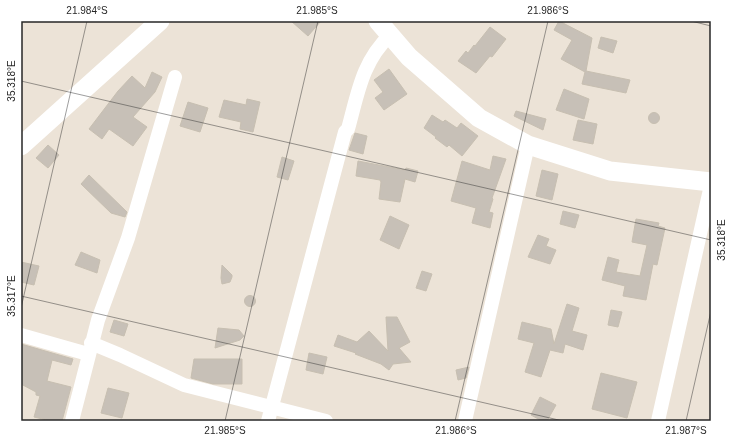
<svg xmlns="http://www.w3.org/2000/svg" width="732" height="442" font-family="Arial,sans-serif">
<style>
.building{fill:#c7c0b7;stroke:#c7bfb1}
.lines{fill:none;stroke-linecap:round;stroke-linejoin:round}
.minor{stroke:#fff;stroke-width:14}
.secondary{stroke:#fff;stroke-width:19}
.ticks{fill:none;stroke:#272727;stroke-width:1;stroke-opacity:0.45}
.neatline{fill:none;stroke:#272727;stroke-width:1.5}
.ticks-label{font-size:10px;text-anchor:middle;fill:#272727}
</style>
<rect width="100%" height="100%" fill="#ece3d7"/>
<path class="building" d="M291,21H321L308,36Z
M559,21L592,38L586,71L630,80L626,93L582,84L585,72L561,59L572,40L554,30Z
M490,27L506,39L492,57L490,56L476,73L458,61L466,51L468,53L474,45L475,46Z
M601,37L617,41L613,53L598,48Z
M389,69L407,94L384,110L375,98L383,92L374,80Z
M152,72L162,77L155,92L133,117L147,127L133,146L109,129L102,139L89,129L118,91L132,76L145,88Z
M564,89L589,99L584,119L556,110Z
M247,99L260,102L253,132L240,129L241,122L219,117L224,100L246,105Z
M188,102L208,108L200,132L180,126Z
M516,111L546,119L543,130L514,116Z
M648.5 118a5.5 5.5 0 1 1 11 0a5.5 5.5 0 1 1-11 0Z
M432,115L443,122L445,120L457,128L461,123L478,136L462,156L449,145L447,147L435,138L436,137L424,128Z
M578,120L597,124L593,144L573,140Z
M355,133L367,136L363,154L349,150Z
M48,145L59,155L48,168L36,158Z
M493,156L506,159L492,198L493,199L489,212L493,213L490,228L472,223L476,208L451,201L462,161L490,170Z
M282,157L294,161L288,180L277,177Z
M358,161L405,170L406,168L418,171L415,182L405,179L400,202L379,199L381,182L380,180L356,176Z
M542,170L558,174L552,200L536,196Z
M89,175L127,212L125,217L111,213L81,184Z
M563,211L579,215L575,228L560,224Z
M390,216L409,225L399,249L380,240Z
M636,219L659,223L658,226L665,228L657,265L653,264L646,300L623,296L625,286L602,280L608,257L619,260L616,272L640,276L647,245L632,242Z
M538,235L549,239L546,246L556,250L550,264L528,257Z
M81,252L100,260L97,273L75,265Z
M21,262L39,266L34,285L21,282Z
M222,265L232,275V277L230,282L222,284L221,278Z
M422,271L432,274L426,291L416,288Z
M244.5 301a5.5 5.5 0 1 1 11 0a5.5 5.5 0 1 1-11 0Z
M567,304L579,308L572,331L587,335L583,350L565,344L563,353L550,350L541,377L525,372L534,343L518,339L522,322L551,329L554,344Z
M611,310L622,312L618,327L608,325Z
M386,317H397L410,342L399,348L411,362L393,364L389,370L381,364L355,354L356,353L334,346L338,335L357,342L369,331L388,351Z
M114,320L128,324L124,336L110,332Z
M218,328L239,330L244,336L240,340L215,348Z
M21,344L73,359L71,365L52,360L47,381L71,387L62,421H51L34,417L40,396L36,395V392L21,384Z
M309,353L327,357L323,374L306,370Z
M194,359H242V384H213L191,378Z
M469,367L466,378L458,380L456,370Z
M601,373L637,382L627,418L592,409Z
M108,388L129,393L122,418L101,413Z
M540,397L556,405L547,421H542L531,415Z"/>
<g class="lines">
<path class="minor" d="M21,335L88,354
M91,343L120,355L184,385L326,421
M72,421L98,320L128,238L175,77
M268,421L345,132L348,129C358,93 362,62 390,35
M465,421L528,145
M658,421L711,185"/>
<path class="secondary" d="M378,21L409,57L479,118L528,145L610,171L711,182
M21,146L160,21"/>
</g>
<path class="ticks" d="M691,21L711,26M21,81L711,240M21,296L563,421M21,308L87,21M225,421L318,21M455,421L548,21M686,421L711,311"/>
<rect width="732" height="442" fill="none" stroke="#ffffff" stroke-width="44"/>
<rect x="22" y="22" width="688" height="398" class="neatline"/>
<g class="ticks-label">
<text x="87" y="14">21.984°S</text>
<text x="317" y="14">21.985°S</text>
<text x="548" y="14">21.986°S</text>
<text transform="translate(11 81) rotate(-90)" y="4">35.318°E</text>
<text transform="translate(721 240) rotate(-90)" y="4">35.318°E</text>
<text transform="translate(11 296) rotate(-90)" y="4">35.317°E</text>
<text x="225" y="434">21.985°S</text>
<text x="456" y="434">21.986°S</text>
<text x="686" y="434">21.987°S</text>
</g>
</svg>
